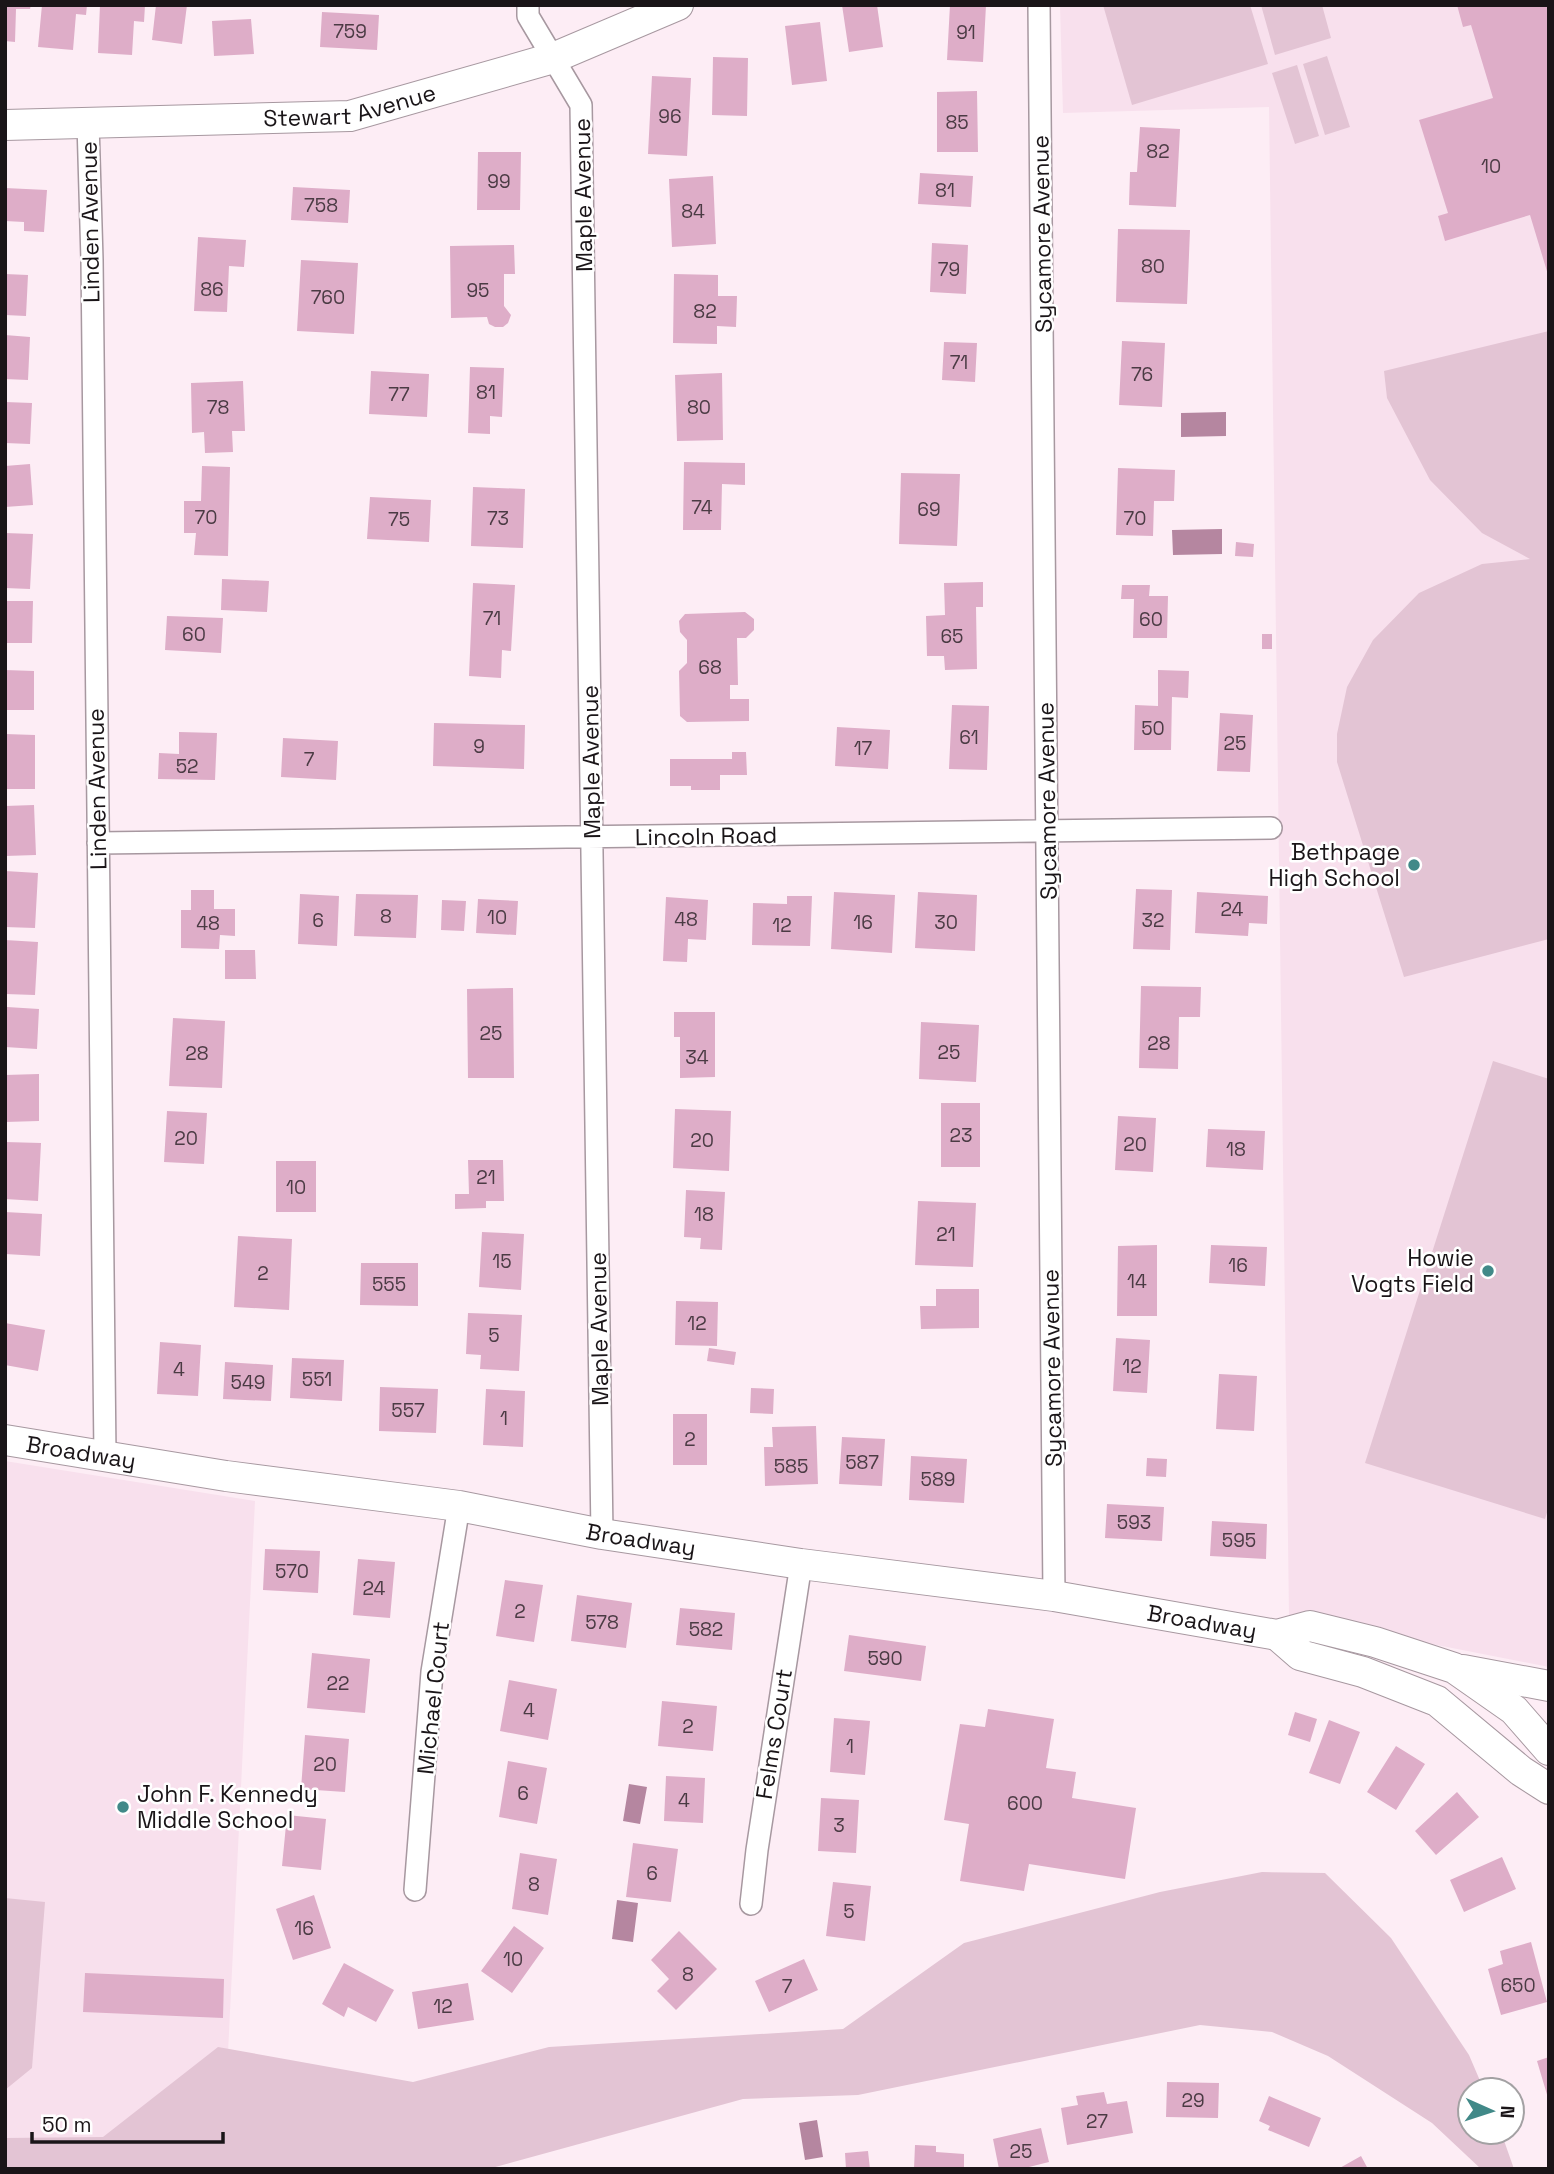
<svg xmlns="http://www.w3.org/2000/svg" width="1554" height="2174" font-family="'Space Grotesk',sans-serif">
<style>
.built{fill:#f8e0ed}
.green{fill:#e3c4d4}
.water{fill:#b586a0}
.building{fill:#deadc8}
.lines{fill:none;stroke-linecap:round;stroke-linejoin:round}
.minor-casing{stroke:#a798a0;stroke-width:24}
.secondary-casing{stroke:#a798a0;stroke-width:32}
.minor{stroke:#fff;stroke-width:21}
.secondary{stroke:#fff;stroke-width:30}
.poi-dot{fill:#418988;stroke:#fff;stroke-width:2.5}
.labels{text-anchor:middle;stroke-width:5;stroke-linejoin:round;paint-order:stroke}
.number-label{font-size:19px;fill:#4b3b44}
.street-label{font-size:23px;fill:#1a1518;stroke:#fff}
.poi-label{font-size:23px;fill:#1a1518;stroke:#fff;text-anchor:end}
</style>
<rect width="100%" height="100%" fill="#fdedf5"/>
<path class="built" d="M1060,5H1549V1667L1289,1616L1269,107L1063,113Z
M5,1461L255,1501L225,2114L5,2169Z"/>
<path class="green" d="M1103,5H1250L1268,64L1132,105Z
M1261,5H1322L1331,38L1275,55Z
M1327,56L1350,127L1325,135L1303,64Z
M1297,65L1319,136L1295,144L1272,73Z
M1549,331V939L1404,977L1337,762V734L1347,687L1373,640L1419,593L1482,564L1530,559L1482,533L1430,480L1387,398L1384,371Z
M1493,1061L1549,1079V1506L1545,1519L1365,1463Z
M1262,1872L1325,1873L1391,1938L1469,2055L1484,2090H1470V2132H1501L1514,2169H1481L1432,2123L1328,2056L1272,2032L1200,2025L858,2095L743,2099L488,2169H5V2138L103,2137L218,2047L413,2082L549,2047L843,2029L964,1943L1160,1892Z
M5,1898L45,1902L32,2068L5,2090Z"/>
<path class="water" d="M1226,412V436L1181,437V413Z
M1222,529V554L1173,555L1172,530Z
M629,1784L647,1787L640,1824L623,1821Z
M617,1900L638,1903L633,1942L612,1939Z
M817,2120L823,2157L805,2160L799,2123Z"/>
<path class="building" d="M5,5H31L30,9H16L15,42L5,41Z
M42,5H87L86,15L76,14L73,50L38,47Z
M100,5H145L144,22L134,21L132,55L98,53Z
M156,5H187L182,44L152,40Z
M842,5H877L883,47L849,52Z
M950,5H986L983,62L947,60Z
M1457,5H1549V278L1530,215L1445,241L1438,216L1448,213L1419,120L1493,98L1471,25L1463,27Z
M322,12L379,15L377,50L320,47Z
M251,19L254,54L214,56L212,21Z
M820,22L827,81L792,85L785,26Z
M713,57L748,58L747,116L712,115Z
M652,76L691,78L687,156L648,154Z
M977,91L978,152H937V92Z
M1140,127L1180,129L1176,207L1129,205L1130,172H1137Z
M478,152H521L520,210H477Z
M920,173L973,176L971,207L918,204Z
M713,176L716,244L672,247L669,179Z
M293,187L350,190L348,223L291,220Z
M5,188L47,190L44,232L24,231V222L5,221Z
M1118,229L1190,230L1187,304L1116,302Z
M198,237L246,240L244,267L229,266L227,312L194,311Z
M932,243L968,245L966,294L930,292Z
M514,245L515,274H504V306L511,315L508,323L503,327H495L489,324L487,317L451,318L450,246Z
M301,260L358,263L354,334L297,331Z
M5,274L28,275L26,316L5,315Z
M674,274L718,275V296H737L736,327L717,326V344L673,343Z
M5,335L30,337L28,380L5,379Z
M1122,341L1165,343L1162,407L1119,405Z
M944,342L977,343L975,382L942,380Z
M470,367L504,368L502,417L490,416V434L468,433Z
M371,371L429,374L427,417L369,414Z
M722,373L723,440L677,441L675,375Z
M243,381L245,431H232L233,452L205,453L204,432L192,433L191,383Z
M5,402L32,403L30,444L5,443Z
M684,462L745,463V485L722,484L721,530H683Z
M30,464L33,505L5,507V466Z
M202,466L230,467L228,556L194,555L196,533H184V501H201Z
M1118,468L1175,470L1174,501H1154L1153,536L1116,535Z
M901,473L960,474L957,546L899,544Z
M473,487L525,489L523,548L471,546Z
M370,497L431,500L429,542L367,539Z
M5,533L33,534L30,589L5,588Z
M1236,542L1254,544L1253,557L1235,556Z
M222,579L269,581L267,612L221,610Z
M983,582V607H976L977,669L945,670L944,656H927L926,616L945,615L944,583Z
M473,583L515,585L511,651L502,650L501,678L469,676Z
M1122,585H1150L1149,596H1168L1167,638H1133L1134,599H1121Z
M5,601H33L32,643H5Z
M745,612L754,619V630L746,638H737L738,685H730V699H749V721L687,722L680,716L679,671L687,663V640L680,632L679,621L685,614Z
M167,616L223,618L221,653L165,650Z
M1262,634H1272V649H1262Z
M5,670L34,671V710H5Z
M1158,670L1189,671L1188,698L1172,697L1171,750H1134L1135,705L1158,706Z
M952,705L989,706L987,770L949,769Z
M1220,713L1253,715L1250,772L1217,771Z
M434,723L525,725L524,769L433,766Z
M837,727L890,730L888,769L835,766Z
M179,732L217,733L215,780L158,779L159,753L179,754Z
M5,734L35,735V789H5Z
M283,738L338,741L336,780L281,777Z
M732,752H746L747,775H720V790H691V786H670V759H732Z
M34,805L36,855L5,856V806Z
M5,871L38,873L35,928L5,927Z
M1136,889L1172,890L1170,950L1133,949Z
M191,890H214V909H235V936L220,935L219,949L181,948V910H191Z
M834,892L895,895L892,953L831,949Z
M918,892L977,895L975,951L915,948Z
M1197,892L1268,896L1267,924L1249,923L1248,936L1195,933Z
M300,894L339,896L337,946L298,944Z
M356,894L418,895L416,938L354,936Z
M787,896H812L810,946L752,945L753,903L787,904Z
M666,897L708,900L706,940L688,939L687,962L663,961Z
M478,899L518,901L516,935L476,933Z
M442,900L466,901L464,931L441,930Z
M5,940L38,942L35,995L5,994Z
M225,950H255L256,979H225Z
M1141,986L1201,987L1200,1017H1179L1178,1069L1139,1068Z
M513,988L514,1078H468L467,989Z
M7,1007L39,1009L37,1049L5,1047Z
M674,1012H715V1077L680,1078V1037H674Z
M173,1018L225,1021L222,1088L169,1086Z
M921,1022L979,1025L976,1082L919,1079Z
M39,1074V1121L5,1122V1075Z
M941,1103H980V1167H941Z
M675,1109L731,1111L729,1171L673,1168Z
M167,1111L207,1113L204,1164L164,1162Z
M1118,1116L1156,1118L1153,1172L1115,1170Z
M1208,1129L1265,1131L1263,1170L1206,1167Z
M5,1142L41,1143L38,1201L5,1199Z
M468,1160H503L504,1201H486V1208L455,1209V1194H469Z
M276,1161H316V1212H276Z
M686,1190L725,1192L722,1250L700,1249L701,1238L684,1237Z
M918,1201L976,1203L973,1267L915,1265Z
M5,1212L42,1214L40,1256L5,1254Z
M482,1232L524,1234L521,1290L479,1287Z
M238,1236L292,1239L289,1310L234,1307Z
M1157,1245V1316H1117L1118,1246Z
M1211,1245L1267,1247L1265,1286L1209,1283Z
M361,1263H418V1306L360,1305Z
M936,1289H979V1328L921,1329L920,1306H936Z
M676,1301L718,1302L717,1346L675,1345Z
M468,1313L522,1315L519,1371L480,1369L481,1355L466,1354Z
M5,1323L45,1330L38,1371L5,1365Z
M1116,1338L1150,1340L1147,1393L1113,1391Z
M160,1342L201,1345L198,1396L157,1394Z
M709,1348L736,1352L734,1365L707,1361Z
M292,1358L344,1360L342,1401L290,1398Z
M225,1362L273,1365L271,1401L223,1399Z
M1219,1374L1257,1376L1254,1431L1216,1429Z
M380,1387L438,1389L436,1433L379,1431Z
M751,1388L774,1389L773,1414L750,1413Z
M486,1389L525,1391L523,1447L483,1445Z
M673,1414H707V1465H673Z
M816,1426L818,1484L765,1486L764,1447H773L772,1427Z
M842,1437L885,1439L882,1486L839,1484Z
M911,1456L967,1459L964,1503L909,1500Z
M1147,1458L1167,1459L1166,1477L1146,1476Z
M1107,1504L1164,1507L1162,1541L1105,1538Z
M1212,1521L1267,1524L1266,1559L1210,1556Z
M265,1549L320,1551L318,1593L263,1590Z
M358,1559L395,1562L390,1618L353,1615Z
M505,1580L543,1585L534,1642L496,1636Z
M577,1595L632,1603L626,1648L571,1641Z
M680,1608L735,1613L732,1650L676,1645Z
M849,1635L926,1646L921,1681L844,1671Z
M312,1653L370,1659L365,1713L307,1708Z
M509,1680L557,1689L548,1740L500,1731Z
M662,1701L717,1706L713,1751L658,1746Z
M988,1709L1054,1719L1046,1768L1076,1772L1072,1798L1136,1808L1125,1879L1029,1864L1024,1891L960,1881L969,1824L944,1820L960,1724L985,1727Z
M1295,1712L1317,1719L1310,1742L1288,1735Z
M834,1718L870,1721L865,1775L830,1772Z
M1329,1720L1360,1732L1340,1784L1309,1773Z
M305,1735L349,1739L345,1792L301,1789Z
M1396,1746L1425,1764L1396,1810L1367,1792Z
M508,1761L547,1768L537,1824L499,1817Z
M666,1776L705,1778L703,1823L664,1821Z
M1457,1792L1479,1817L1436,1855L1415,1831Z
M821,1798L859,1800L856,1853L818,1851Z
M287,1815L326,1819L321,1870L282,1866Z
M633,1843L678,1849L671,1902L626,1897Z
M520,1853L557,1859L548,1915L512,1909Z
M1502,1857L1516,1889L1464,1912L1450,1880Z
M833,1882L871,1886L865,1941L826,1936Z
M314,1895L331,1948L293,1960L276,1909Z
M514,1926L544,1948L512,1993L481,1971Z
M679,1931L717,1969L676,2010L657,1991L669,1979L651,1960Z
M1531,1942L1547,2002L1501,2015L1488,1969L1503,1964L1500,1951Z
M804,1959L818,1990L769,2012L755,1981Z
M344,1963L394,1990L376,2022L348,2007L344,2017L322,2004Z
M85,1973L224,1979L223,2018L83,2012Z
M468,1983L474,2020L418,2029L412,1992Z
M1549,2057V2098H1548L1537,2061Z
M1167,2082L1219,2083L1218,2118L1166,2117Z
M1104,2092L1107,2104L1127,2101L1133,2133L1067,2145L1061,2108L1078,2105L1076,2096Z
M1269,2096L1321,2118L1309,2147L1268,2130L1270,2126L1259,2121Z
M1041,2128L1049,2162L1021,2169H999L993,2139Z
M915,2145L936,2146V2152L964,2154V2169H914Z
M868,2151L870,2169H846L845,2153Z
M1361,2156L1368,2169H1338Z"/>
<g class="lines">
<g class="minor-casing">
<path id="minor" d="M528,5V16L581,105L602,1534
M1039,5L1054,1596
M88,123L92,260L105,1456
M98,843L1271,828
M415,1890L432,1672L459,1506
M751,1904L757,1850L801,1564"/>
</g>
<g class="secondary-casing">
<g id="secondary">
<path id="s1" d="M5,125L350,116L553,58L678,5"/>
<path id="s2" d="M5,1440L226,1476L459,1506L602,1534L801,1564L1054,1596L1277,1635L1310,1626L1375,1642L1454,1668L1514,1710L1549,1750"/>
<path d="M1277,1635L1300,1655L1363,1672L1437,1701L1521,1771L1549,1789"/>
<path d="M1463,1670L1549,1686"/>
</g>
</g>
<use href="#minor" class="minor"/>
<use href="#secondary" class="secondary"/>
</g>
<g class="poi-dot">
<circle cx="1414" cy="865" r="7"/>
<circle cx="1488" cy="1271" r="7"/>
<circle cx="123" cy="1807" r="7"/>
</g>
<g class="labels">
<g class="number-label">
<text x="350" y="38">759</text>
<text x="966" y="39">91</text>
<text x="670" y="123">96</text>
<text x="957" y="129">85</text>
<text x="1158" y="158">82</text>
<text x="1491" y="173">10</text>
<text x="499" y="188">99</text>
<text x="945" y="197">81</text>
<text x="321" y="212">758</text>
<text x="693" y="218">84</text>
<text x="1153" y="273">80</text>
<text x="949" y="276">79</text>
<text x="212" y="296">86</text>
<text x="478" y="297">95</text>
<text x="328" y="304">760</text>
<text x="705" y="318">82</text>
<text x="959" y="369">71</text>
<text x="1142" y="381">76</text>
<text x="486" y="399">81</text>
<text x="399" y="401">77</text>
<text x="218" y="414">78</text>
<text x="699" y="414">80</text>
<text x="702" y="514">74</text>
<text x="929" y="516">69</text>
<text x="206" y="524">70</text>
<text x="498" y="525">73</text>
<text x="1135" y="525">70</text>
<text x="399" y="526">75</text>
<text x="492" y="625">71</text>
<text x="1151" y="626">60</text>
<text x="194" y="641">60</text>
<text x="952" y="643">65</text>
<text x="710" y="674">68</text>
<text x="1153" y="735">50</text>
<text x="969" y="744">61</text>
<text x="1235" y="750">25</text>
<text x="479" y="753">9</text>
<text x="863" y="755">17</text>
<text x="309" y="766">7</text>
<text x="187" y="773">52</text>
<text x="1232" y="916">24</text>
<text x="386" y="923">8</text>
<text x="497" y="924">10</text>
<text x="686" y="926">48</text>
<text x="318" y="927">6</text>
<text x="1153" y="927">32</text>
<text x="863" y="929">16</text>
<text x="946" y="929">30</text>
<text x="208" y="930">48</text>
<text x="782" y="932">12</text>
<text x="491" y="1040">25</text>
<text x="1159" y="1050">28</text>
<text x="949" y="1059">25</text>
<text x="197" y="1060">28</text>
<text x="697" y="1064">34</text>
<text x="961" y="1142">23</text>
<text x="186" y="1145">20</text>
<text x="702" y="1147">20</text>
<text x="1135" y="1151">20</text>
<text x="1236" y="1156">18</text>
<text x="486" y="1184">21</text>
<text x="296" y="1194">10</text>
<text x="704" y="1221">18</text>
<text x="946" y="1241">21</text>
<text x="502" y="1268">15</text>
<text x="1238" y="1272">16</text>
<text x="263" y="1280">2</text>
<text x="1137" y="1288">14</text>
<text x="389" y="1291">555</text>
<text x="697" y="1330">12</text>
<text x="494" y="1342">5</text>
<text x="1132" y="1373">12</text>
<text x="179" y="1376">4</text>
<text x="317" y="1386">551</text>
<text x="248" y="1389">549</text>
<text x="408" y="1417">557</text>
<text x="504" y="1425">1</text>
<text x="690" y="1446">2</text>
<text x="862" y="1469">587</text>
<text x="791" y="1473">585</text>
<text x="938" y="1486">589</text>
<text x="1134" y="1529">593</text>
<text x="1239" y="1547">595</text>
<text x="292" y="1578">570</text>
<text x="374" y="1595">24</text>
<text x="520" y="1618">2</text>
<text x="602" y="1629">578</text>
<text x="706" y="1636">582</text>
<text x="885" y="1665">590</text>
<text x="338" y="1690">22</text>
<text x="529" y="1717">4</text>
<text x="688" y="1733">2</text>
<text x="850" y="1753">1</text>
<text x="325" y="1771">20</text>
<text x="523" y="1800">6</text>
<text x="684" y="1807">4</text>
<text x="1025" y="1810">600</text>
<text x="839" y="1832">3</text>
<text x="652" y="1880">6</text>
<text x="534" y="1891">8</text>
<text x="849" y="1918">5</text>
<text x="304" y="1935">16</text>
<text x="513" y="1966">10</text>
<text x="688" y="1981">8</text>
<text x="1518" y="1992">650</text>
<text x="787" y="1993">7</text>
<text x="443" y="2013">12</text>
<text x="1193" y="2107">29</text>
<text x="1097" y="2128">27</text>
<text x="1021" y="2158">25</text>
</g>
<g class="street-label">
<text dy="8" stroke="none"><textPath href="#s1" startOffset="346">Stewart Avenue</textPath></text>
<text transform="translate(583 195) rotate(-91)" y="8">Maple Avenue</text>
<text transform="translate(90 222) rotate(-91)" y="8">Linden Avenue</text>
<text transform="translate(1042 234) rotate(-91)" y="8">Sycamore Avenue</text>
<text transform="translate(591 762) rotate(-91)" y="8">Maple Avenue</text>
<text transform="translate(97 789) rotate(-91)" y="8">Linden Avenue</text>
<text transform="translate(1047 801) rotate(-91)" y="8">Sycamore Avenue</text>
<text transform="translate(706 836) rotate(-1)" y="8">Lincoln Road</text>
<text transform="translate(599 1329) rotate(-91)" y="8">Maple Avenue</text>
<text transform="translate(1052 1368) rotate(-91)" y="8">Sycamore Avenue</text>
<text dy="8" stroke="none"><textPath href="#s2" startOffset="77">Broadway</textPath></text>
<text dy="8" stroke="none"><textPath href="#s2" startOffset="644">Broadway</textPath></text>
<text dy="8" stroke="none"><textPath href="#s2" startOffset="1211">Broadway</textPath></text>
<text transform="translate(433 1698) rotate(-84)" y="8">Michael Court</text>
<text transform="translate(774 1734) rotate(-81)" y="8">Felms Court</text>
</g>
<g class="poi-label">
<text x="1400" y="860">Bethpage<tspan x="1400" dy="26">High School</tspan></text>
<text x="1474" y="1266">Howie<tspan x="1474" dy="26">Vogts Field</tspan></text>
<text x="137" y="1802" text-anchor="start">John F. Kennedy<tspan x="137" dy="26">Middle School</tspan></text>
</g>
</g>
<rect width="1554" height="2174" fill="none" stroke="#1a1518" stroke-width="14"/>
<g transform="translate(1491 2111) rotate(93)"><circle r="33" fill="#ffffff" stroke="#a3a1a3" stroke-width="2"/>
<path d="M0-5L12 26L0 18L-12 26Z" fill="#418988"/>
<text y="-10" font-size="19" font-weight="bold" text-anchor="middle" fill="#1a1518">N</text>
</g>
<path d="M32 2132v10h191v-10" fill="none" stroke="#1a1518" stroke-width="3.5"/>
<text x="42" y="2132" font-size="21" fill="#1a1518" stroke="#ffffff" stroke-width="5" paint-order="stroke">50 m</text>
</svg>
